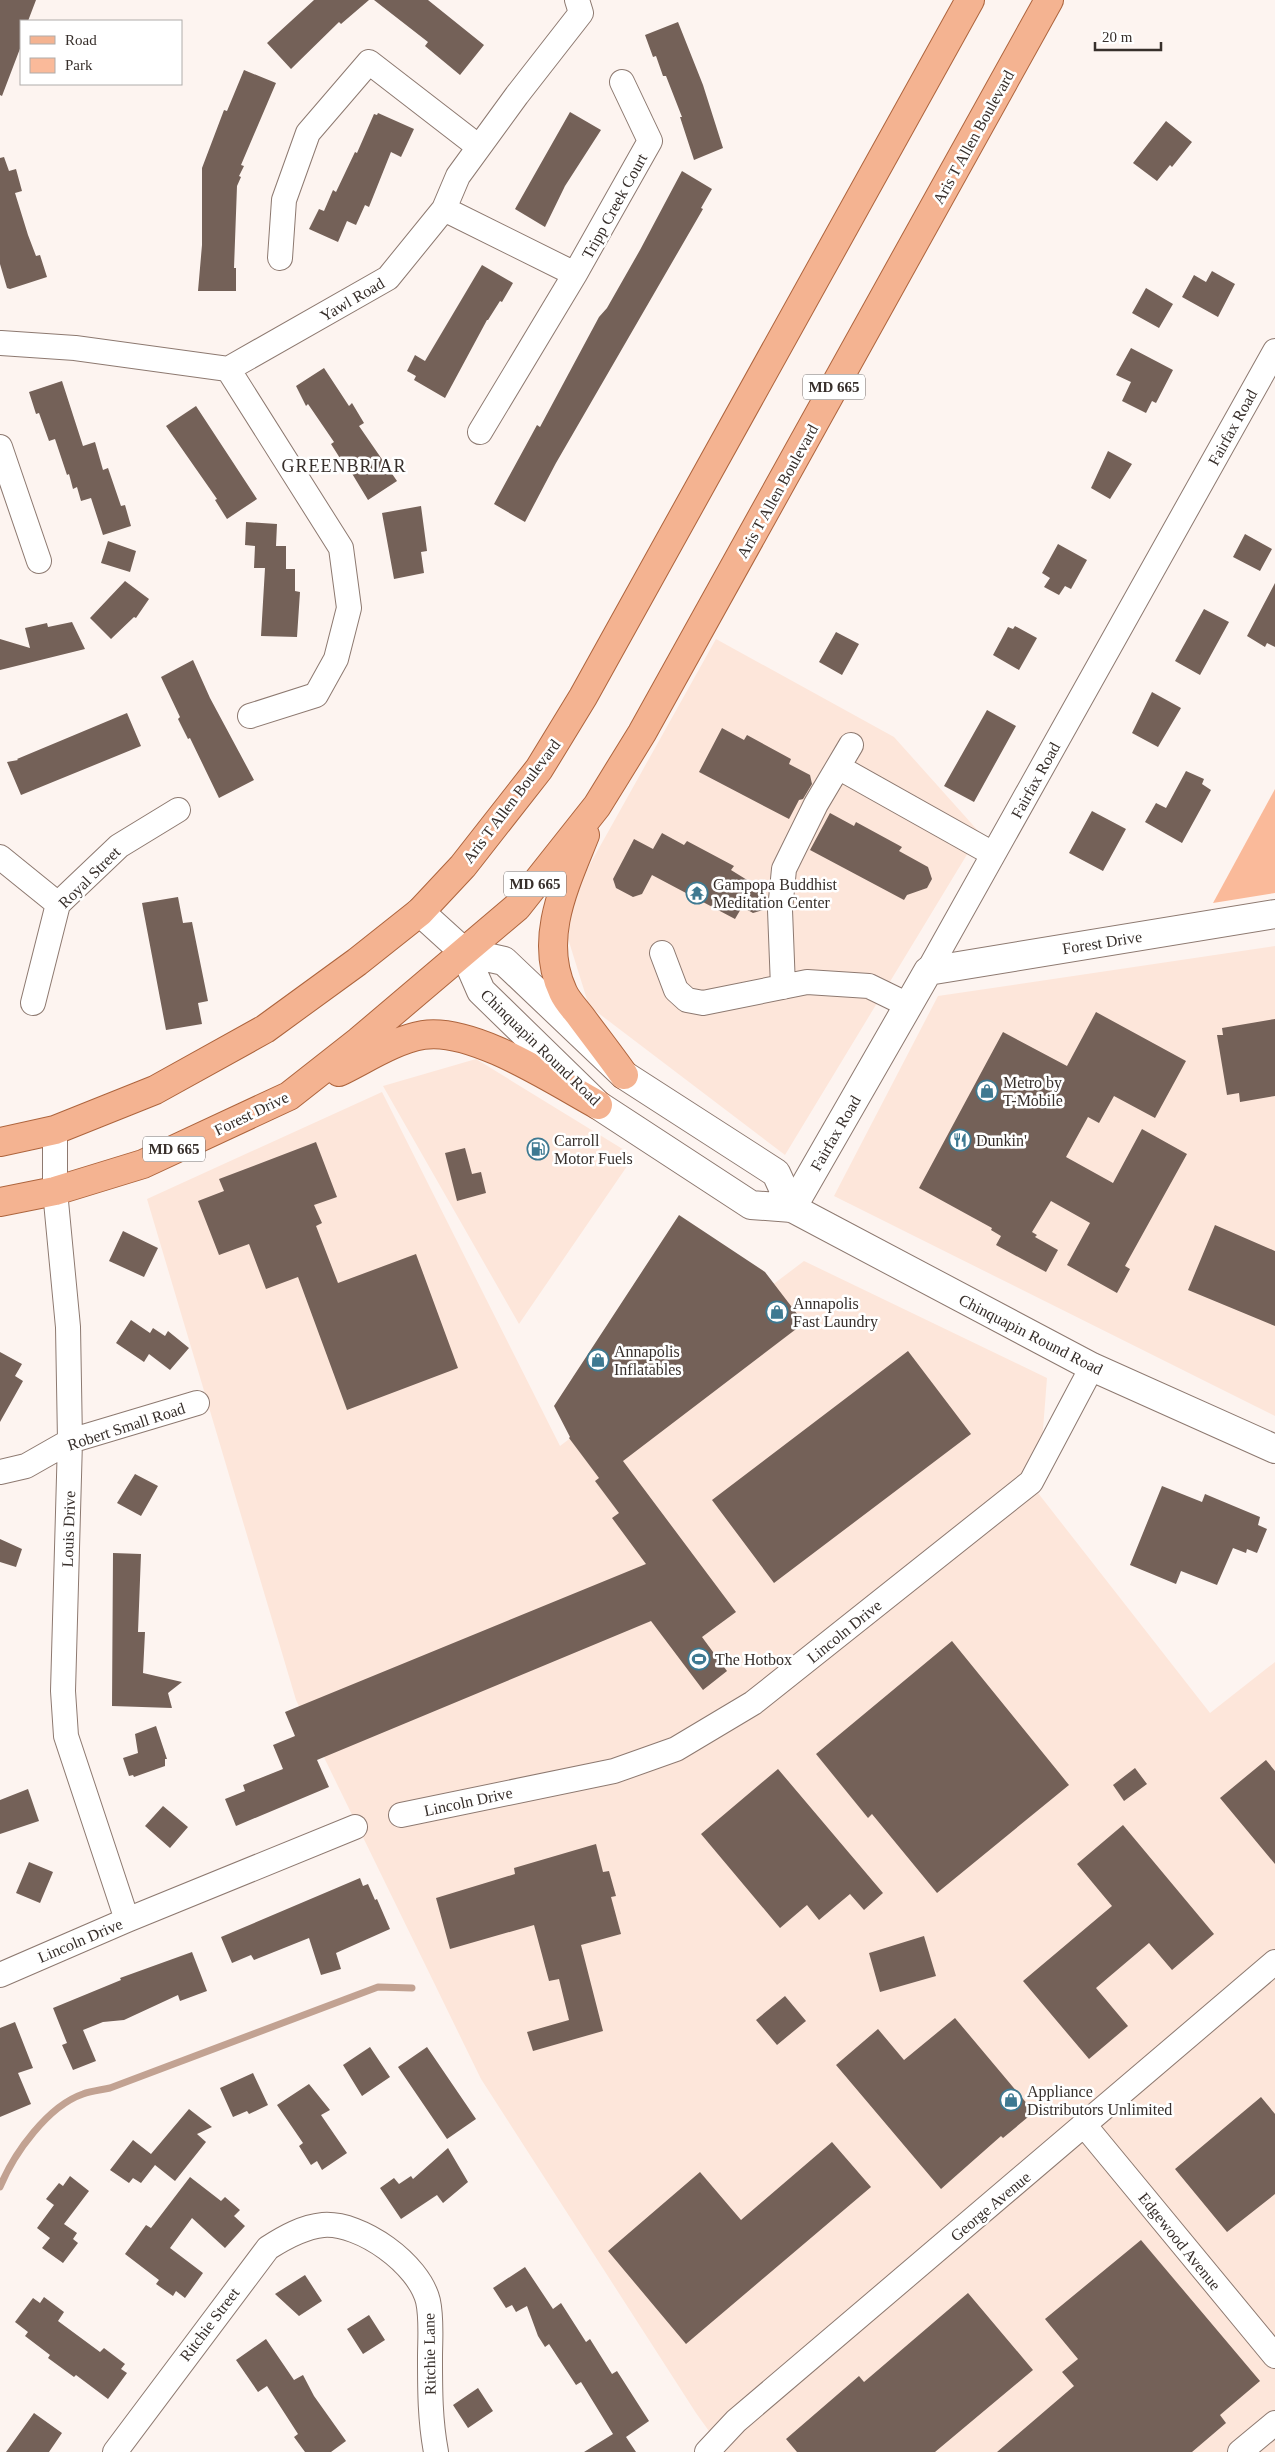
<svg xmlns="http://www.w3.org/2000/svg" width="1275" height="2452" font-family="'Times New Roman',serif">
<style>
.built{fill:#fde6da}
.green{fill:#faba9a}
.lines{fill:none;stroke-linecap:round;stroke-linejoin:round}
.stream{stroke:#c2a292;stroke-width:7}
.building{fill:#746158}
.minor-casing{stroke:#8d7970;stroke-width:26}
.tertiary-casing{stroke:#8d7970;stroke-width:30}
.secondary-casing{stroke:#8d7970;stroke-width:30}
.primary-casing{stroke:#ad643d;stroke-width:30}
.minor{stroke:#fff;stroke-width:24}
.tertiary{stroke:#fff;stroke-width:28}
.secondary{stroke:#fff;stroke-width:28}
.primary{stroke:#f4b391;stroke-width:28}
.labels{text-anchor:middle;stroke-width:5;stroke-linejoin:round;paint-order:stroke}
.shield{fill:#fff;stroke:#736d6b;stroke-width:1}
.shield-label{font-size:15px;font-weight:bold;fill:#372f2b}
.street-label{font-size:16px;fill:#372f2b;stroke:#fff}
.poi-label{font-size:16px;fill:#372f2b;stroke:#fff;text-anchor:start}
.neighbourhood-label{font-size:18px;letter-spacing:1px;fill:#372f2b;stroke:#fff}
</style>
<rect width="100%" height="100%" fill="#fdf4f0"/>
<path class="built" d="M716,639L894,737L980,833L785,1155L589,1006L561,916Z
M1275,946V1416L834,1196L938,996Z
M476,1059L634,1156L519,1324L383,1086Z
M382,1092L560,1446L804,1261L1047,1378L1038,1493L1210,1713L1275,1662V2452H724L696,2413L481,2079L296,1700L147,1199Z"/>
<path class="green" d="M1275,789V893L1213,903Z"/>
<g class="lines">
<path class="stream" d="M0,2187C14,2153 48,2106 83,2094C91,2091 101,2090 110,2088L378,1987L412,1988"/>
</g>
<path class="building" d="M0,0H36L28,21H21V46L2,96L0,95Z
M314,0H369L341,24L339,22L291,69L267,43Z
M374,0H428L484,45L460,75L425,46L428,42Z
M678,22L703,85L723,148L694,160L680,117H682L666,76H663L656,56L653,57L645,35Z
M244,70L276,83L241,165L244,166L239,176L241,177L237,186L234,268H236V291H198L202,245V168L224,110L227,111Z
M570,112L601,130L565,186L545,227L515,209Z
M378,113L414,129L401,157L391,152L369,207L365,205L356,225L347,221L338,242L309,229L319,209L324,211L333,190L336,192L355,152L357,153L374,114L377,115Z
M1166,121L1192,142L1172,167L1170,165L1157,181L1133,163Z
M4,157L9,171L16,169L22,191L15,193L28,235L36,256L40,255L47,277L10,289L7,288L0,264V158Z
M682,171L712,189L701,208L703,209L556,463L525,522L494,504L537,425L540,427L599,317L607,308L640,250Z
M482,265L513,283L502,302L500,301L488,320H487L445,398L414,380L416,376L407,371L415,355L425,361Z
M1212,271L1235,284L1218,317L1182,297L1194,275L1206,282Z
M1146,288L1173,304L1159,328L1132,313Z
M1131,348L1173,370L1156,403L1152,401L1146,413L1122,401L1131,382L1116,375Z
M324,368L349,406L352,403L364,423L359,426L397,481L368,500L345,462L343,463L331,444L334,442L308,404L306,406L296,386Z
M62,381L83,446L95,442L103,470L108,468L121,506L125,505L131,526L103,535L91,498L81,501L77,487L73,489L69,474L67,475L55,439L49,441L39,413L36,414L29,392Z
M196,406L257,499L227,519L215,500L217,499L166,426Z
M1108,451L1132,464L1110,499L1091,488Z
M421,506L427,551L421,552L424,573L394,579L382,513Z
M246,522L277,524L276,546H286V569H295V591L300,592L297,637L261,636L265,568H254L255,546L245,545Z
M1245,534L1272,549L1260,571L1233,557Z
M108,541L136,551L130,572L101,563Z
M1058,544L1087,560L1071,589L1065,586L1059,595L1044,587L1050,578L1042,573Z
M125,581L149,599L136,618L134,617L111,639L90,618Z
M1275,583V647L1267,643L1265,647L1247,636Z
M1204,609L1229,622L1200,675L1175,661Z
M72,622L85,649L0,670V639L30,648L25,628L47,623L48,627Z
M1015,626L1037,638L1019,670L993,655L1008,627L1013,629Z
M836,632L859,644L842,675L819,662Z
M193,660L210,698L254,780L219,798L190,738L188,739L178,719L180,717L161,677Z
M1152,692L1181,708L1158,747L1132,733Z
M987,710L1016,726L974,802L944,786Z
M127,713L141,746L21,795L7,762L18,760L17,759Z
M722,728L744,740L747,735L791,759L789,764L810,775L812,784L803,799L799,800L789,819L699,772Z
M1186,771L1204,779L1202,784L1211,790L1182,843L1145,822L1156,803L1166,808Z
M1092,811L1126,829L1103,871L1069,853Z
M830,813L854,826L856,822L902,847L899,851L928,867L932,879L927,888L907,895L904,900L810,850Z
M662,833L684,845L687,841L734,866L731,870L765,891L767,900L763,910L753,913L742,907L735,919L652,875L642,894L633,897L616,888L613,879L634,839L653,849Z
M178,897L183,923L192,922L208,1001L198,1003L202,1024L166,1030L142,903Z
M1096,1012L1186,1061L1155,1118L1114,1096L1099,1123L1088,1117L1066,1157L1113,1183L1142,1129L1187,1154L1125,1266L1130,1269L1117,1293L1067,1265L1090,1223L1051,1201L1032,1232L1037,1235L1035,1237L1058,1250L1046,1272L996,1245L1001,1236L991,1230L992,1228L919,1188L1003,1032L1067,1066Z
M1275,1019V1096L1240,1102L1239,1093L1227,1095L1217,1035H1223L1222,1028Z
M316,1142L337,1197L314,1205L322,1223L316,1226L338,1283L416,1254L458,1368L347,1410L298,1277L266,1289L249,1244L219,1255L198,1201L224,1191L219,1179Z
M465,1148L472,1174L481,1172L486,1193L457,1201L445,1153Z
M679,1215L765,1272L804,1323L623,1461L736,1612L702,1637L727,1671L703,1690L651,1621L317,1760L329,1787L236,1826L225,1799L245,1791L243,1785L283,1769L273,1745L295,1736L285,1712L646,1564L612,1518L619,1513L595,1481L599,1478L569,1438L570,1437L554,1406Z
M1215,1225L1275,1251V1326L1188,1290Z
M123,1231L158,1248L144,1277L109,1261Z
M131,1320L150,1333L153,1328L165,1336L168,1331L189,1348L170,1370L149,1354L144,1362L116,1343Z
M908,1351L971,1434L774,1583L712,1500Z
M0,1352L22,1364L15,1376L23,1381L0,1422Z
M135,1474L158,1486L141,1516L117,1503Z
M1162,1486L1202,1502L1205,1494L1260,1517L1258,1525L1267,1529L1257,1553L1247,1549L1246,1553L1233,1548L1217,1585L1181,1571L1176,1584L1130,1565Z
M0,1539L22,1549L16,1567L0,1562Z
M113,1553L141,1554L138,1632H145L143,1673L182,1682L168,1693L172,1708L112,1706Z
M952,1641L1069,1785L937,1893L872,1814L868,1818L816,1754Z
M156,1726L167,1759H165V1766L134,1777L133,1775L129,1776L123,1758L138,1753L135,1734Z
M1266,1760L1275,1771V1864L1220,1798Z
M1135,1768L1147,1784L1124,1801L1113,1785Z
M778,1769L883,1893L864,1910L850,1894L819,1920L807,1905L780,1928L701,1834Z
M28,1789L39,1821L0,1834V1800Z
M163,1806L188,1827L170,1848L145,1826Z
M1123,1825L1214,1934L1172,1970L1149,1943L1096,1988L1128,2026L1089,2059L1023,1981L1112,1906L1077,1864Z
M596,1844L603,1872L609,1871L616,1896L611,1897L621,1934L581,1945L603,2031L533,2051L527,2032L569,2020L559,1979L549,1981L534,1925L450,1949L436,1898L515,1874L514,1868Z
M29,1862L53,1872L40,1903L16,1893Z
M360,1878L363,1886L368,1884L375,1900L377,1899L390,1929L336,1953L341,1969L321,1975L309,1938L254,1960L251,1955L232,1963L221,1937Z
M924,1936L936,1976L880,1992L869,1953Z
M192,1952L207,1991L180,2001L178,1995L124,2020L103,2022L83,2030L96,2061L73,2070L62,2045L67,2043L53,2008L121,1980L120,1978Z
M785,1996L806,2021L777,2045L756,2020Z
M955,2018L1034,2112L1003,2138L1001,2136L941,2189L836,2065L878,2029L904,2060Z
M15,2022L33,2068L18,2073L31,2104L0,2117V2028Z
M370,2047L390,2077L362,2096L343,2065Z
M427,2047L476,2119L447,2139L398,2067Z
M253,2073L268,2105L249,2114L247,2111L233,2117L220,2088Z
M309,2084L330,2110L321,2115L347,2153L322,2170L317,2161L311,2165L299,2146L303,2143L277,2105Z
M1261,2097L1275,2114V2194L1227,2232L1175,2169Z
M189,2109L212,2127L197,2134L206,2142L175,2181L155,2165L141,2183L133,2178L129,2183L110,2170L133,2140L151,2154Z
M832,2142L871,2187L686,2344L608,2251L700,2172L741,2220Z
M448,2148L468,2182L443,2203L437,2195L401,2219L380,2188L394,2178L399,2184L411,2176L413,2179Z
M70,2176L89,2191L64,2224L77,2233L73,2239L78,2243L63,2263L42,2248L50,2238L37,2228L54,2205L46,2199L59,2183L63,2186Z
M190,2177L221,2201L225,2197L240,2210L234,2216L245,2226L225,2248L192,2218L170,2248L203,2273L185,2298L176,2291L173,2296L156,2284L159,2280L125,2254L146,2225L151,2228Z
M1141,2240L1260,2381L1220,2415L1226,2423L1192,2452H997L1074,2386L1062,2372L1078,2359L1045,2319Z
M525,2267L553,2309L561,2303L586,2342L590,2339L612,2374L617,2371L649,2421L626,2437L636,2452H584L613,2434L581,2382L576,2385L549,2344L545,2347L538,2336L527,2306L516,2312L512,2305L506,2308L493,2288Z
M305,2275L322,2301L299,2316L275,2294Z
M968,2293L1033,2370L935,2452H797L786,2439L859,2376L864,2382Z
M44,2297L64,2312L58,2321L100,2352L104,2348L125,2364L121,2369L127,2373L108,2399L76,2375L74,2377L48,2358L50,2355L25,2336L28,2332L15,2322L33,2298L40,2303Z
M369,2315L385,2340L363,2354L347,2329Z
M266,2339L294,2380L303,2375L314,2396L346,2441L331,2452H305L294,2437L298,2434L267,2386L258,2392L236,2360Z
M478,2388L493,2411L468,2428L453,2405Z
M34,2413L62,2433L49,2452H6Z"/>
<g class="lines">
<g class="minor-casing">
<path id="minor" d="M444,209L575,274
M280,258L284,200L308,133L369,62L479,147
M1,343L75,348L228,369L388,278L444,209L458,176L517,95L581,13L577,0
M228,369L341,548L349,608L336,659L316,695L250,716
M480,432L575,274L650,141L622,82
M0,447L39,561
M838,767L993,854
M0,857L58,904
M662,953L676,990L687,1000L703,1003L807,982L869,986L908,1005
M928,971L1275,351
M783,987L780,910L784,869L816,804L851,745
M33,1003L58,904L119,846L178,810
M55,1130V1191L68,1327L70,1441L63,1691L66,1736L127,1920
M0,1472L26,1466L70,1441L197,1403
M401,1815L614,1771L676,1749L753,1703L1031,1482L1092,1367
M0,1975L127,1920L355,1827
M1085,2126L1275,2356
M115,2452L268,2248C285,2237 303,2227 323,2225C361,2222 419,2264 428,2301C432,2319 430,2339 430,2358C430,2390 430,2420 436,2452
M707,2452L736,2421L1275,1962
M1240,2452L1275,2423"/>
</g>
<g class="tertiary-casing">
<path id="tertiary" d="M792,1208L928,971L1275,914"/>
</g>
<g class="secondary-casing">
<path id="secondary" d="M420,912L464,952L481,991L598,1105L751,1205L792,1208L1092,1367L1275,1449
M464,952L504,961L624,1075L776,1173L792,1208"/>
</g>
<g class="primary-casing">
<path id="primary" d="M585,835C565,885 538,939 563,992C567,1001 575,1009 581,1017C595,1036 610,1055 624,1075
M339,1072C366,1059 394,1040 423,1035C473,1027 554,1081 598,1105
M0,1142L55,1130L155,1090L265,1029L357,962L420,912L463,866L539,769L583,697L970,0
M0,1202L55,1191L143,1164L289,1096L359,1041L517,907L597,806L642,733L1049,0"/>
</g>
<use href="#minor" class="minor"/>
<use href="#tertiary" class="tertiary"/>
<use href="#secondary" class="secondary"/>
<use href="#primary" class="primary"/>
</g>
<defs>
<g id="temple-ring" transform="scale(1.125)"><circle r="9.5" fill="#fff" stroke="#3e7991" stroke-width="1.5"/><path d="M0-6L5-2H3V0L6.5 2.5H4V6H1.5V3h-3V6H-4V2.5H-6.5L-3 0V-2H-5Z" fill="#3e7991"/></g>
<g id="shop-ring" transform="scale(1.125)"><circle r="9.5" fill="#fff" stroke="#3e7991" stroke-width="1.5"/><path d="M-5-2.5h2.3a2.7 3.5 0 0 1 5.4 0H5L5.5 6h-11ZM-1.5-2.5h3a1.5 2.3 0 0 0-3 0Z" fill="#3e7991"/></g>
<g id="restaurant-ring" transform="scale(1.125)"><circle r="9.5" fill="#fff" stroke="#3e7991" stroke-width="1.5"/><path d="M-5-6h1v4h1v-4h1v4h1v-4h1v5L-1.5 .5V6h-2V.5L-5-1ZM5-6V6H3V1.5H1.5Q1.5-4 5-6Z" fill="#3e7991"/></g>
<g id="fuel-ring" transform="scale(1.125)"><circle r="9.5" fill="#fff" stroke="#3e7991" stroke-width="1.5"/><path d="M-5.5-6h7V0h2V4h1.3V-2.5L3-4.5l.8-.8L6-3V5H2.5V1h-1V6h-7ZM-4.2-4.7v3.2H.2V-4.7Z" fill="#3e7991"/></g>
<g id="stadium-ring" transform="scale(1.125)"><circle r="9.5" fill="#fff" stroke="#3e7991" stroke-width="1.5"/><path d="M0-5a6.5 5 0 1 0 0 10a6.5 5 0 1 0 0-10ZM-3.5-1.8h7v3.6h-7Z" fill="#3e7991"/></g>
</defs>
<g fill-rule="evenodd">
<use href="#temple-ring" x="697" y="893"/>
<use href="#shop-ring" x="987" y="1091"/>
<use href="#restaurant-ring" x="960" y="1140"/>
<use href="#fuel-ring" x="538" y="1149"/>
<use href="#shop-ring" x="777" y="1312"/>
<use href="#shop-ring" x="598" y="1360"/>
<use href="#stadium-ring" x="699" y="1659"/>
<use href="#shop-ring" x="1011" y="2100"/>
</g>
<g class="labels">
<g class="shield">
<rect x="803" y="374.5" width="62" height="25" rx="4"/>
<rect x="504" y="871.5" width="62" height="25" rx="4"/>
<rect x="143" y="1136.5" width="62" height="25" rx="4"/>
</g>
<g class="shield-label">
<text x="834" y="392">MD 665</text>
<text x="535" y="889">MD 665</text>
<text x="174" y="1154">MD 665</text>
</g>
<g class="street-label">
<text transform="translate(973 137) rotate(-61)" y="6">Aris T Allen Boulevard</text>
<text transform="translate(614 206) rotate(-61)" y="6">Tripp Creek Court</text>
<text transform="translate(352 299) rotate(-30)" y="6">Yawl Road</text>
<text transform="translate(1232 427) rotate(-61)" y="6">Fairfax Road</text>
<text transform="translate(777 491) rotate(-61)" y="6">Aris T Allen Boulevard</text>
<text transform="translate(1035 780) rotate(-61)" y="6">Fairfax Road</text>
<text transform="translate(511 801) rotate(-53)" y="6">Aris T Allen Boulevard</text>
<text transform="translate(89 877) rotate(-45)" y="6">Royal Street</text>
<text transform="translate(1102 942) rotate(-9)" y="6">Forest Drive</text>
<text transform="translate(541 1047) rotate(44)" y="6">Chinquapin Round Road</text>
<text transform="translate(251 1113) rotate(-26)" y="6">Forest Drive</text>
<text transform="translate(835 1133) rotate(-60)" y="6">Fairfax Road</text>
<text transform="translate(1031 1334) rotate(27)" y="6">Chinquapin Round Road</text>
<text transform="translate(126 1426) rotate(-18)" y="6">Robert Small Road</text>
<text transform="translate(68 1529) rotate(-88)" y="6">Louis Drive</text>
<text transform="translate(844 1631) rotate(-39)" y="6">Lincoln Drive</text>
<text transform="translate(468 1801) rotate(-12)" y="6">Lincoln Drive</text>
<text transform="translate(80 1940) rotate(-23)" y="6">Lincoln Drive</text>
<text transform="translate(990 2206) rotate(-40)" y="6">George Avenue</text>
<text transform="translate(1180 2241) rotate(51)" y="6">Edgewood Avenue</text>
<text transform="translate(209 2324) rotate(-53)" y="6">Ritchie Street</text>
<text transform="translate(429 2354) rotate(-91)" y="6">Ritchie Lane</text>
</g>
<g class="poi-label">
<text x="713" y="890">Gampopa Buddhist<tspan x="713" dy="18">Meditation Center</tspan></text>
<text x="1003" y="1088">Metro by<tspan x="1003" dy="18">T-Mobile</tspan></text>
<text x="554" y="1146">Carroll<tspan x="554" dy="18">Motor Fuels</tspan></text>
<text x="976" y="1146">Dunkin'</text>
<text x="793" y="1309">Annapolis<tspan x="793" dy="18">Fast Laundry</tspan></text>
<text x="614" y="1357">Annapolis<tspan x="614" dy="18">Inflatables</tspan></text>
<text x="715" y="1665">The Hotbox</text>
<text x="1027" y="2097">Appliance<tspan x="1027" dy="18">Distributors Unlimited</tspan></text>
</g>
<g class="neighbourhood-label">
<text x="344" y="472">GREENBRIAR</text>
</g>
</g>
<rect x="20" y="20" width="162" height="65" fill="#ffffff" stroke="#afacaa"/>
<rect x="30" y="36" width="25" height="8" fill="#f4b391" stroke="#afacaa"/>
<text x="65" y="45" font-size="15" fill="#372f2b">Road</text>
<rect x="30" y="58" width="25" height="15" fill="#faba9a" stroke="#afacaa"/>
<text x="65" y="70" font-size="15" fill="#372f2b">Park</text>
<path d="M1095 42v8h66v-8" fill="none" stroke="#372f2b" stroke-width="2.5"/>
<text x="1102" y="42" font-size="15" fill="#372f2b" stroke="#ffffff" stroke-width="4" paint-order="stroke">20 m</text>
</svg>
